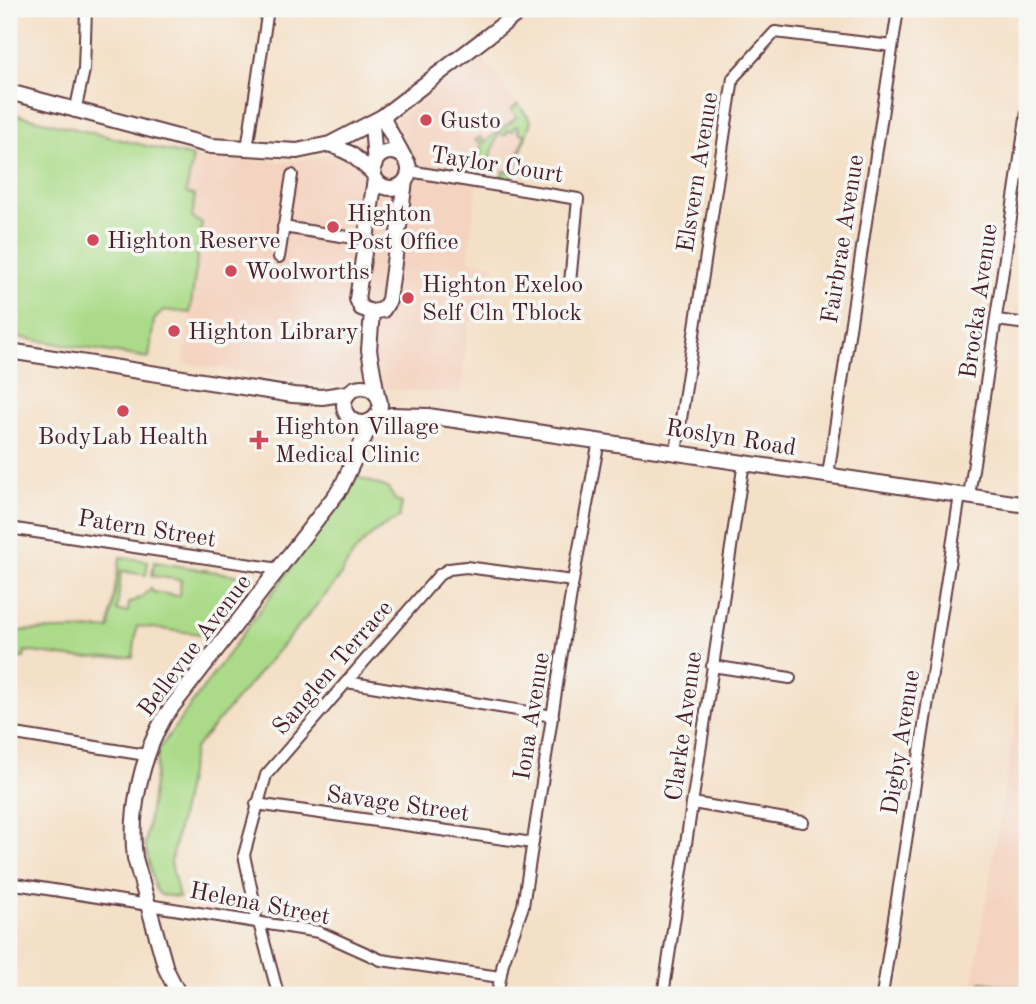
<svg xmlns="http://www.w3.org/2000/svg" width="1036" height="1004" font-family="'Old Standard TT',serif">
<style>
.built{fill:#f4d3c0}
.green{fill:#abdb89;stroke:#7a7d5a;stroke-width:2}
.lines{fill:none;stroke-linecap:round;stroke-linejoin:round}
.street-casing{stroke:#643c42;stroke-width:14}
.secondary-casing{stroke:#643c42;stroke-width:18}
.street{stroke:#fff;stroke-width:10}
.secondary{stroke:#fff;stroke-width:14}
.poi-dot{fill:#d1495b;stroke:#f6f6f2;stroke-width:2.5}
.labels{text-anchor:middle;stroke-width:7;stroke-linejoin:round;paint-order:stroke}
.poi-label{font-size:24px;fill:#4a1f2b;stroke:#f6f6f2;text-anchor:start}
.street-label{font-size:24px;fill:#4a1f2b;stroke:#f6f6f2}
</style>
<rect width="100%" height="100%" fill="#f6f6f2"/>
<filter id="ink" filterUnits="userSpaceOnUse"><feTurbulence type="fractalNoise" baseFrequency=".0143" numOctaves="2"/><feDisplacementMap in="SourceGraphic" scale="14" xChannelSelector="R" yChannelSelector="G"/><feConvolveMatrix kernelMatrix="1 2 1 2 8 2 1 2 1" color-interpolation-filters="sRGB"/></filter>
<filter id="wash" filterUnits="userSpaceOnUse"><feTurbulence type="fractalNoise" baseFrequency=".00686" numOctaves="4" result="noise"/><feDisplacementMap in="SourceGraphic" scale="28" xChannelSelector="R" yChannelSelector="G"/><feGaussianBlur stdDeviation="1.57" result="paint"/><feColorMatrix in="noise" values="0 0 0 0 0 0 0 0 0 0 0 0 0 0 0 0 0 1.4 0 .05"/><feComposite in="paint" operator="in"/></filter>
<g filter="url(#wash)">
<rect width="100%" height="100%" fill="#f4e0c7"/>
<path class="built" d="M480,55L531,121L514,172L479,169L468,260L494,263L485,320H470L460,394L332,385L184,363L202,223L192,218L184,195L190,157L290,162L345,150L416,106Z
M1027,641V995H971L1008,766Z"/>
<path class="green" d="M518,104L531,121L510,184L502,179L503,171L512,172L514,169L525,135L518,132L519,127L515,126L513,131L508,130L506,135L498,134L487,168L496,171L471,168L479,167L482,143L475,140L480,137L485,142L517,117L511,110Z
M9,113L193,157L186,193L195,195L192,218L202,223L190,313L164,310L154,320L149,358L9,336Z
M357,477L388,488L396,501L402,503L399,518C369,533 353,549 338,580L194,749L171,863L179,897L161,895L155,889L145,845L159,749Z
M120,557L148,561L146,575L121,571L117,611L128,612L129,603L142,597L151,588L153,592L179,596L181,580L152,576L154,562L247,577L248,581L208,635L137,626L133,657L76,658L25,651L24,658L9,657V631L109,629Z
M981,982L1027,988V995H979Z"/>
</g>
<g filter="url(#ink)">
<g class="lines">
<g class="street-casing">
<path id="street" d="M75,112L84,70L86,9
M247,149L268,9
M409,171L578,199L570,283
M283,227L367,240
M279,257L292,175
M997,320L1027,324
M676,452L733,78L775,32L892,46
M828,475L898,9
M969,496L1027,112
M9,528L279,569
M712,666L790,678
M347,682L553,716
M9,733L146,755
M693,803L803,822
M256,804L533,843
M9,883L319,932L381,960L500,977
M255,922L256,910L244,855L266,775L439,575L449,569L466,567L573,581
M259,923L277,990
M497,995L503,963L523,906L573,581L599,440
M663,995L744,462
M882,995L960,495"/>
</g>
<g class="secondary-casing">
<path id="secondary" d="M9,92L211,146L297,151L330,144L382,117L523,9
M382,117L405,159
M372,123L375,164
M330,144L351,154L374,174
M373 170a18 18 0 1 1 36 0a18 18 0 1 1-36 0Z
M375,179L357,299L361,308L372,312L383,310L389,300L405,181
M372,312L369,350L377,395
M9,351L293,395L322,397L349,393
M344 405a18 18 0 1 1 36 0a18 18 0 1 1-36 0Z
M374,420L392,415L428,416L1027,505
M179,995L166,969L135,858C129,811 142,756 165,716L341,488L372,421"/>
</g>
<use href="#street" class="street"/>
<use href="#secondary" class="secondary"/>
</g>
</g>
<g class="poi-dot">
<circle cx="426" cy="120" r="7"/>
<circle cx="333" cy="227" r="7"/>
<circle cx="93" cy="240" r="7"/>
<circle cx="231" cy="271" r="7"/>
<circle cx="408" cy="298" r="7"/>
<circle cx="174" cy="331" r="7"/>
<circle cx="123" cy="411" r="7"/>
<path d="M255.5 429.5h7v7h7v7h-7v7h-7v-7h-7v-7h7z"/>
</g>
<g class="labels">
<g class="poi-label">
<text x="440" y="128">Gusto</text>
<text x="347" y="221">Highton<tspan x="347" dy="28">Post Office</tspan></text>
<text x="107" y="248">Highton Reserve</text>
<text x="245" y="279">Woolworths</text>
<text x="422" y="292">Highton Exeloo<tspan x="422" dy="28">Self Cln Tblock</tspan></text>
<text x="188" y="339">Highton Library</text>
<text x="275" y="434">Highton Village<tspan x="275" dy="28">Medical Clinic</tspan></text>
<text x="123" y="444" text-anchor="middle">BodyLab Health</text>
</g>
<g class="street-label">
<text transform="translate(497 164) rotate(9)" y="8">Taylor Court</text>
<text transform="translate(697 172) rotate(-81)" y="8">Elsvern Avenue</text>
<text transform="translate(842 239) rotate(-81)" y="8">Fairbrae Avenue</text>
<text transform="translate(978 301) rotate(-82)" y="8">Brocka Avenue</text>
<text transform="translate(731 437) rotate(9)" y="8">Roslyn Road</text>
<text transform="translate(147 528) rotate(9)" y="8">Patern Street</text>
<text transform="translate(194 645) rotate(-53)" y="8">Bellevue Avenue</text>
<text transform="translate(332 667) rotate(-49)" y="8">Sanglen Terrace</text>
<text transform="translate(531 716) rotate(-81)" y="8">Iona Avenue</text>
<text transform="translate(683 726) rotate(-82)" y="8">Clarke Avenue</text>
<text transform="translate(900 742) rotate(-81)" y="8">Digby Avenue</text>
<text transform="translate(398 803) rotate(8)" y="8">Savage Street</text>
<text transform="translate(260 903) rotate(11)" y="8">Helena Street</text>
</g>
</g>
<rect width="1036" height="1004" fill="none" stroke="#f6f6f2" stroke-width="35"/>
</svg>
